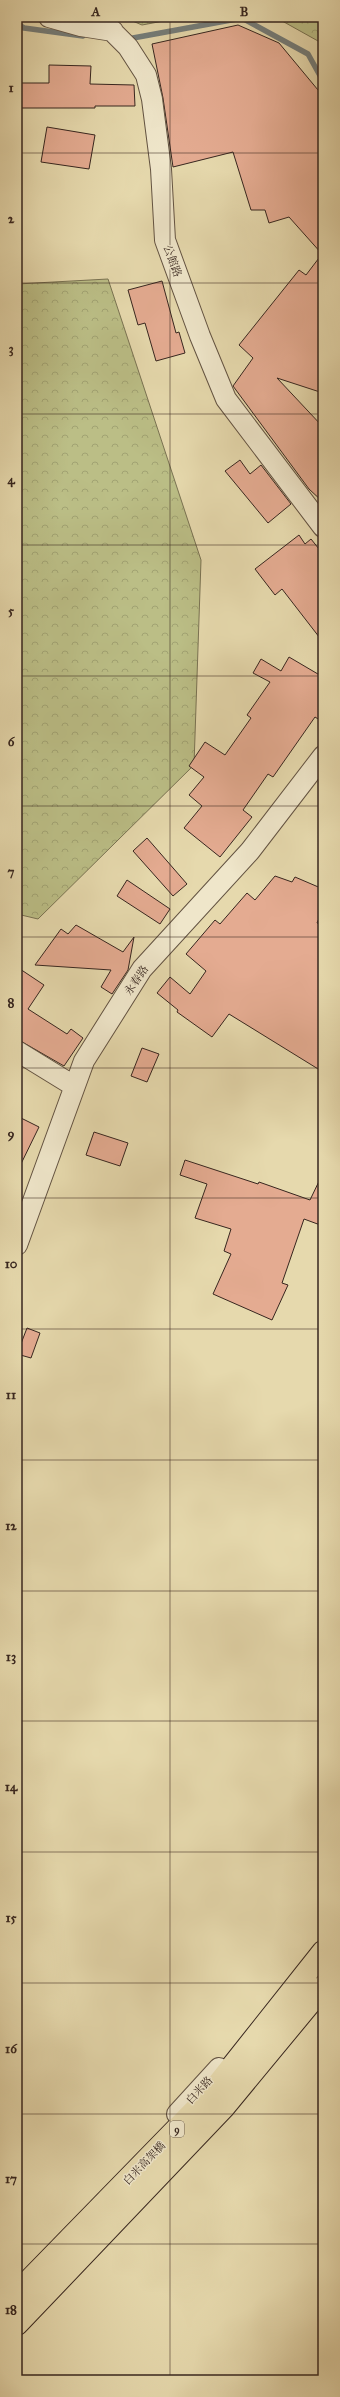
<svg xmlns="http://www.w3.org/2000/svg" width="340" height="2397" font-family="'IM FELL Great Primer','Noto Serif TC',serif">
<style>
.forest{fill:url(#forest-crowns);stroke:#797252}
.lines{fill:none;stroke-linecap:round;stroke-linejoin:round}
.stream{stroke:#747d7a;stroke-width:5.5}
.building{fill:#e4ab91;stroke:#37261f}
.minor-casing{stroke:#635342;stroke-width:22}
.major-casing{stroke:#37261f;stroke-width:24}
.minor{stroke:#efe6ca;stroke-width:20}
.major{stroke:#e6d9ad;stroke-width:22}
.grid{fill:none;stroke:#37261f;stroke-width:1;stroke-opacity:0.55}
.labels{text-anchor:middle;stroke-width:3;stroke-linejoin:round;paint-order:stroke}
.shield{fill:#efe6ca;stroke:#6e6052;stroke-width:1}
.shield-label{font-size:10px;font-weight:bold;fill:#37261f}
.street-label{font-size:11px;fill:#37261f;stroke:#efe6ca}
.neatline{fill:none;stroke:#37261f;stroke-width:1.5}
.grid-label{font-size:13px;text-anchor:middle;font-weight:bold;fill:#37261f}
</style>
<defs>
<pattern id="forest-crowns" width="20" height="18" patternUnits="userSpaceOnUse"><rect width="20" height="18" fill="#bbbe86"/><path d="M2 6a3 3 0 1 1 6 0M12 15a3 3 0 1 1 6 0" fill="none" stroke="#a1a373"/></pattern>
</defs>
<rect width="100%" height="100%" fill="#e6d9ad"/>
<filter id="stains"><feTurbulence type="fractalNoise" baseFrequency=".005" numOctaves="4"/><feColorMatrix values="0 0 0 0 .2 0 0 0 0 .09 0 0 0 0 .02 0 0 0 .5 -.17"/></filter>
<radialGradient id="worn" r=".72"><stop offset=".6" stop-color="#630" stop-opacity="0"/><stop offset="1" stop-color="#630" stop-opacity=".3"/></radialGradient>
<path class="forest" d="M123,17H185L142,25Z
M275,17H323V44L318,41Z
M108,279L201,560L194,765L38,919L17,914V284Z"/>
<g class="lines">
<path class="stream" d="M17,24L24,28L83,36
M133,38L242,18L308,54L323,81"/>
</g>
<path class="building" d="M238,25L279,43L323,96V393L277,378L323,427V502L309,489L233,386L253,358L239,345L299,270L306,275L322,254L289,217L269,223L265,210H251L233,152L173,167L163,98L152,44Z
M49,65L91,66L90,84L134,85L135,106H95V108H17V83H49Z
M47,127L95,135L89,169L41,162Z
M162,281L176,333L179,332L185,353L156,361L145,323L138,325L128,290Z
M240,460L250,474L261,465L291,504L268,523L225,471Z
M299,535L305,544L311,539L323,554V642L282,589L275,595L255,569Z
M289,657L323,677V722L315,717L273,777L268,774L243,810L252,817L220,857L184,828L202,806L189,795L204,777L189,766L205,742L225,755L251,718L247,715L270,682L253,673L261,659L281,671Z
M147,838L187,884L173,896L133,851Z
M275,876L292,882L295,877L323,889V909L317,923L323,925V1072L229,1014L212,1037L177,1012L178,1010L157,993L170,977L190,994L206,971L186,954L215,920L220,924L247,893L255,900Z
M127,880L170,909L160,924L117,896Z
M76,925L123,952L134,937L128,970L112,994L101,987L111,970L35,965L61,929L68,934Z
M17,967L44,985L28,1009L67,1034L71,1029L83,1038L64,1066L17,1039Z
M142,1048L159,1054L147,1082L131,1076Z
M17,1116L39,1127L17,1172Z
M94,1132L128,1143L120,1166L86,1155Z
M185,1160L258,1184L259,1182L310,1200L323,1173V1226L304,1219L282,1283L288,1285L272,1320L213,1294L231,1254L224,1251L231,1229L195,1218L207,1184L180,1175Z
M27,1328L40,1333L31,1358L17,1354Z"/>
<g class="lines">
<g class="minor-casing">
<path id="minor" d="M49,17L81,26L113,31
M98,17L128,47L146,75L152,99L161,169L165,240L200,336L226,399L323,527
M17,1051L74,1086
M17,1245L84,1061L142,969L250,851L323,756
M177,2114L219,2068"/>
</g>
<g class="major-casing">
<path id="major" d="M17,2293L208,2097L323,1952
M17,2324L223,2108L323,1987"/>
</g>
<use href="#minor" class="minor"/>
<use href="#major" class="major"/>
</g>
<path class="grid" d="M170,17V2380M17,153H323M17,283H323M17,414H323M17,545H323M17,676H323M17,806H323M17,937H323M17,1068H323M17,1198H323M17,1329H323M17,1460H323M17,1591H323M17,1721H323M17,1852H323M17,1983H323M17,2114H323M17,2244H323"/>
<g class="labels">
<rect class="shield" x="170" y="2121" width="14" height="16" rx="3"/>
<g class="shield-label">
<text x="177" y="2133">9</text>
</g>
<g class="street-label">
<text transform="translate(173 261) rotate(70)" y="4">公館路</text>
<text transform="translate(136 980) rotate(-56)" y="4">永春路</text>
<text transform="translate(199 2090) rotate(-47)" y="4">白米路</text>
<text transform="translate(144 2163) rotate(-46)" y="4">白米高架橋</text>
</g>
</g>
<rect width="340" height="2397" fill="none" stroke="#e6d9ad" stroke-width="44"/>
<rect x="22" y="22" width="296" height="2353" class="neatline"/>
<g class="grid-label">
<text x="96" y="16">A</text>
<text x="244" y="16">B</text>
<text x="11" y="92">1</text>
<text x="11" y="223">2</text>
<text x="11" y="353">3</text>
<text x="11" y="484">4</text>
<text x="11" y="615">5</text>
<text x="11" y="746">6</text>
<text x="11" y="876">7</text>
<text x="11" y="1007">8</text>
<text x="11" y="1138">9</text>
<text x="11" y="1268">10</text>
<text x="11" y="1399">11</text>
<text x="11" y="1530">12</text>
<text x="11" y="1661">13</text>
<text x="11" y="1791">14</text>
<text x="11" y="1922">15</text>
<text x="11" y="2053">16</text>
<text x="11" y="2183">17</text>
<text x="11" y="2314">18</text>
</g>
<rect width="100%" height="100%" filter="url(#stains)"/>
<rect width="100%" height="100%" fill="url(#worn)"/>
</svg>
